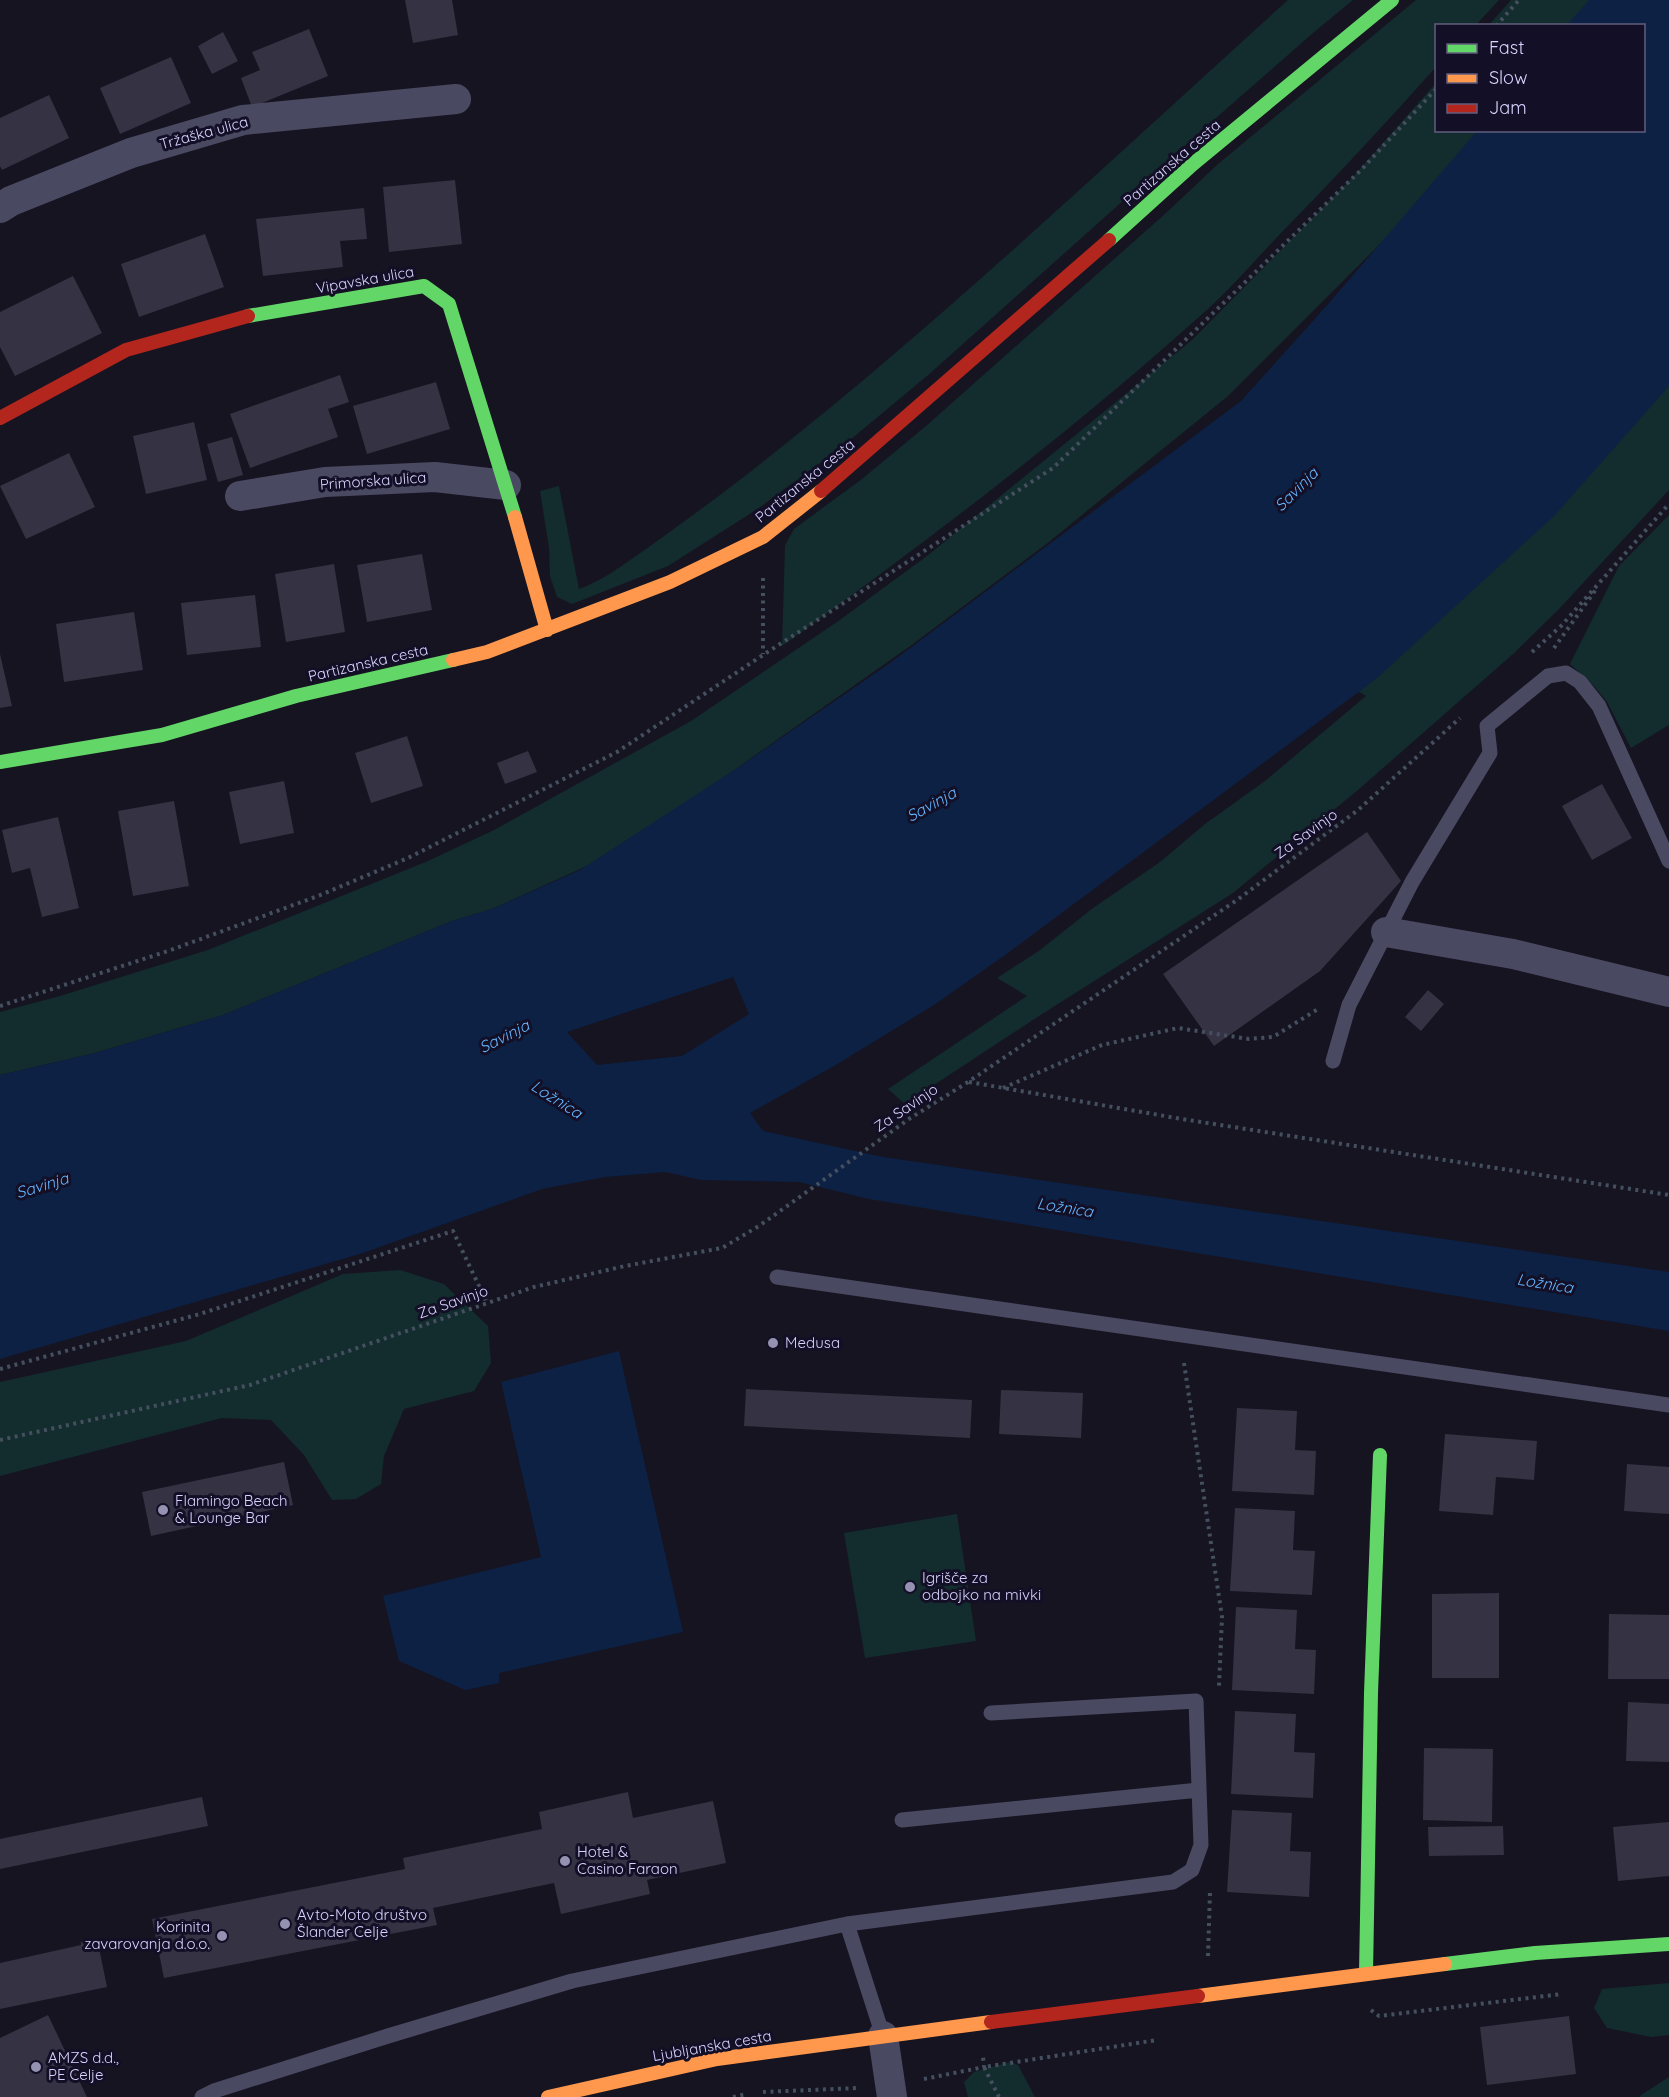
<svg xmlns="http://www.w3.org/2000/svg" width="1669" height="2097" font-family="Quicksand,sans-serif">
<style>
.green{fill:#132c2d}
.water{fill:#0d2144;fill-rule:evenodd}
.building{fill:#343243}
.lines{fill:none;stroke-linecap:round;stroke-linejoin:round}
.path{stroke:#44505f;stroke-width:4;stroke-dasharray:3 4.5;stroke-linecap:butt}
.lane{stroke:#4a4962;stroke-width:15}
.street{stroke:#4a4962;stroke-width:30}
.fast{stroke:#63d668;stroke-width:14}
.slow{stroke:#ff974d;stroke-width:14}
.jam{stroke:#b3261e;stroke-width:14}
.poi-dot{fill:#9591b1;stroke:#130f26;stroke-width:2}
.labels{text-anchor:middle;stroke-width:6;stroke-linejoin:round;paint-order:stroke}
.street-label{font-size:15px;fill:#d9d4ff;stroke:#130f26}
.poi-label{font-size:15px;fill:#d9d4ff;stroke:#130f26;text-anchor:start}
.water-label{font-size:16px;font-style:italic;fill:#62b6ff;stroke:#130f26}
</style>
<rect width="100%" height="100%" fill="#161421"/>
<path class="green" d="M1288,0H1353L1313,33L1200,132L927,376L838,450L756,510L668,566L572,604L557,597L550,576L549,548L540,491L559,486L579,589C603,581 625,563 646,549C688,519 729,489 769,457C950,314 1117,154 1288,0Z
M1416,0H1499L1476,25L1436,26V67C1386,123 1334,179 1281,233C1257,258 1234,285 1209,308C1074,430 929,540 782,646L785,545L794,529L862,479L926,426L1166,213L1218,164Z
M1511,0H1598L1576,25L1488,26Z
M1436,83V130L1483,131L1401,223L1228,396L1148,461L1049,542L913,644L723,778L589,865L492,909L452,921L223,1015L95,1053L0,1075V1012L60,996L208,950L428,861L494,830L691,721L837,622L927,556L1192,340L1352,178Z
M1669,379V490L1559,609L1513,654L1358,790L1233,893L1036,1018L905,1104L888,1089L1027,996L997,978L1040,950L1093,908L1160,862L1205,824L1265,781L1366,696L1354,689Z
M1669,515V725L1631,748L1607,702L1594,686L1570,664L1619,566Z
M400,1270L444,1284L488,1326L491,1363L474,1391L404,1409L384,1456L381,1484L356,1499L332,1500L304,1455L271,1420L222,1418L0,1476V1382L186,1341L343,1274Z
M957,1514L976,1641L865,1658L844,1533Z
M1669,1983V2035L1651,2037L1607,2028L1594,2008L1602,1989Z
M1010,2062L1018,2065L1035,2097H968L964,2082L974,2072Z
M1669,2077V2097H1640L1641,2095Z"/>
<path class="water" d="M1589,0H1669V386L1555,515L1376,679L1008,953L934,1005L834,1066L750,1113L763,1131L883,1157L1669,1272V1331L869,1199L799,1182L701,1180L665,1172L605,1177L542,1189L363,1253L0,1359V1075L95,1053L223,1015L452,921L492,909L580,870L736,769L890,663L1241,401L1329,303L1477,131L1644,130V26L1567,25ZM733,977L749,1014L682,1056L597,1065L567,1032Z
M619,1351L683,1632L499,1673V1683L465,1690L399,1661L383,1596L541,1557L501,1382Z"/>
<path class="building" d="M405,0H452L458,35L413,43Z
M309,29L328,76L252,107L241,78L260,70L252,52Z
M223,32L238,61L212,74L198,46Z
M171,57L191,103L120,134L100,88Z
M49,95L69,138L2,170L0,166V118Z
M455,180L462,244L389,252L383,187Z
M364,208L367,239L340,241L343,267L263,276L256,219Z
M205,234L224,287L139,317L121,264Z
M73,276L102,333L15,376L0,347V312Z
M340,375L349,402L328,409L338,437L250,468L230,414Z
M436,382L450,429L367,454L353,406Z
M194,422L207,480L146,494L133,436Z
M232,437L243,475L218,482L207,444Z
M69,453L95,507L26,539L0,486Z
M422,554L432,610L367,622L357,565Z
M334,564L345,632L286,642L275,574Z
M255,595L261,647L187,655L181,603Z
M134,612L143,670L64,682L56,624Z
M0,654L12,706L0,708Z
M407,736L423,786L371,803L355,753Z
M528,751L537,772L505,784L497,763Z
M284,781L294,833L240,844L229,792Z
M1602,784L1632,838L1592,860L1562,806Z
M174,801L189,886L133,896L118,811Z
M58,817L79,908L42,917L30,868L12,873L2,830Z
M1367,832L1401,881L1320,971L1214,1046L1163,974Z
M1428,990L1444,1004L1421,1031L1405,1017Z
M746,1389L972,1400L970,1438L744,1426Z
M1001,1390L1083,1393L1081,1438L999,1434Z
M1237,1408L1297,1411L1295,1450L1316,1451L1314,1495L1232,1491Z
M1445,1434L1537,1441L1534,1480L1496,1477L1493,1515L1439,1511Z
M284,1462L293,1505L151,1536L142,1492Z
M1627,1464L1669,1467V1514L1624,1511Z
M1235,1508L1295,1511L1293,1550L1315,1551L1312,1595L1230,1591Z
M1499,1593V1678H1432V1594Z
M1236,1607L1297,1610L1295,1649L1316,1650L1314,1694L1232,1690Z
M1609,1614L1669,1615V1679H1608Z
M1628,1702L1669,1704V1762L1626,1761Z
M1235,1711L1296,1714L1294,1752L1315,1753L1313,1798L1231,1794Z
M1424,1748L1493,1749L1492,1822L1423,1820Z
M628,1792L633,1818L713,1801L726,1863L647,1880L650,1894L561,1914L554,1883L433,1908L437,1925L164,1978L152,1919L405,1869L403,1858L542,1829L539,1812Z
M202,1797L208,1826L0,1869V1839Z
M1232,1810L1292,1813L1290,1851L1311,1852L1309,1897L1227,1892Z
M1669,1822V1876L1618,1881L1613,1827Z
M1503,1826L1504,1855L1429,1856L1428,1827Z
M97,1938L107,1987L0,2009V1963L81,1945V1942Z
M48,2015L87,2097H0V2038Z
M1569,2016L1576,2074L1487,2085L1480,2027Z"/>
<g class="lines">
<path class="path" d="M1496,26L1519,0
M763,578V654
M1554,648L1597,588
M1532,652L1562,625L1669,504
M0,1006L168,951L318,896L408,858L617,752L763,655L1053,468L1362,169L1436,89
M969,1082L1182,1119L1669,1195
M1003,1088L1102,1045L1178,1028L1249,1039L1273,1037L1318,1009
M1184,1363L1222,1617L1219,1686
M0,1369L200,1314L453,1231L487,1303
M0,1440L250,1385L534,1287L625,1266L722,1248L759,1226L909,1119L968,1082L1237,900L1358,810L1460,718
M1208,1956L1210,1891
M1371,2010L1379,2016L1562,1994
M924,2079L984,2067L983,2057
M763,2092L858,2088
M733,2097L747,2094
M999,2097L984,2067L1157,2040"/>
<path class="lane" d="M1333,1061L1349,1005L1412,882L1490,753L1487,726L1548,676L1566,673L1580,682L1599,706L1669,861
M777,1277L1669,1405
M902,1820L1199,1790
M847,1924L1173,1882L1192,1870L1201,1845L1196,1701L991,1713
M202,2097L214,2091L388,2036L572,1981L847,1924L883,2036"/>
<path class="street" d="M0,208L11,201L131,153L243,120L456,99
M240,496L325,482L435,477L506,485
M1386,932L1513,954L1669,992
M883,2036L892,2097"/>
<path class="fast" d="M1109,240L1193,164L1392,0
M248,316L424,286L449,304L515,517
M0,762L162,735L296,696L453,660
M1445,1964L1535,1953L1669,1944
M1366,1973L1371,1693L1380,1455"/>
<path class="slow" d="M515,517L547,630
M453,660L487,652L670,582L763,537L821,491
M1198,1996L1445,1964
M548,2097L717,2059L991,2022"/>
<path class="jam" d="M0,418L126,350L248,316
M821,491L1109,240
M991,2022L1198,1996"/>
</g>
<g class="poi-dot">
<circle cx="773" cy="1343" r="6"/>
<circle cx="163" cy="1510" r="6"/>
<circle cx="910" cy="1587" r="6"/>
<circle cx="565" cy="1861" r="6"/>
<circle cx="285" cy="1924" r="6"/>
<circle cx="222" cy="1936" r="6"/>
<circle cx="36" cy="2067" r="6"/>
</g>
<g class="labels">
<g class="street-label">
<text transform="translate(204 133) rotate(-15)" y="5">Tržaška ulica</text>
<text transform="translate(1172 163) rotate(-41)" y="5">Partizanska cesta</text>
<text transform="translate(365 280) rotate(-10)" y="5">Vipavska ulica</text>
<text transform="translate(373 481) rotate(-4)" y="5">Primorska ulica</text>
<text transform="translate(805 481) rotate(-39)" y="5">Partizanska cesta</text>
<text transform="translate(368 663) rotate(-13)" y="5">Partizanska cesta</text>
<text transform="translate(1306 834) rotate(-36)" y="5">Za Savinjo</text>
<text transform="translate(906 1108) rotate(-34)" y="5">Za Savinjo</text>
<text transform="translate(453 1302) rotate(-19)" y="5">Za Savinjo</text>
<text transform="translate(712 2046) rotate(-10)" y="5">Ljubljanska cesta</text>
</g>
<g class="poi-label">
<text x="785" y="1348">Medusa</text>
<text x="175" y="1506">Flamingo Beach<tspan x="175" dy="17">&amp; Lounge Bar</tspan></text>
<text x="922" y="1583">Igrišče za<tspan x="922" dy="17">odbojko na mivki</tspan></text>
<text x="577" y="1857">Hotel &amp;<tspan x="577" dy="17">Casino Faraon</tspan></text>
<text x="297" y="1920">Avto-Moto društvo<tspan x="297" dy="17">Šlander Celje</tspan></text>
<text x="210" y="1932" text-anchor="end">Korinita<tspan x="210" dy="17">zavarovanja d.o.o.</tspan></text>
<text x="48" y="2063">AMZS d.d.,<tspan x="48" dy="17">PE Celje</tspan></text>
</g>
<g class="water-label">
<text transform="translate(1296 489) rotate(-45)" y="6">Savinja</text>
<text transform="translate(931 804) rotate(-29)" y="6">Savinja</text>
<text transform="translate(504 1036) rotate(-27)" y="6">Savinja</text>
<text transform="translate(557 1099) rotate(32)" y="6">Ložnica</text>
<text transform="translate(42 1185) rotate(-17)" y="6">Savinja</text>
<text transform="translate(1065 1207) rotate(9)" y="6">Ložnica</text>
<text transform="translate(1545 1283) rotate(9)" y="6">Ložnica</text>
</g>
</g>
<rect x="1435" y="24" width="210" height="108" fill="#130f26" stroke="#625e7d" stroke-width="1.5"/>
<rect x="1447" y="44" width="30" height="9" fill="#63d668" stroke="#625e7d" stroke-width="1.5"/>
<text x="1489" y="54" font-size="18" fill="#d9d4ff">Fast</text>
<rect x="1447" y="74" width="30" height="9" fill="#ff974d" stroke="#625e7d" stroke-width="1.5"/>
<text x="1489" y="84" font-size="18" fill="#d9d4ff">Slow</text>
<rect x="1447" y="104" width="30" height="9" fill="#b3261e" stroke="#625e7d" stroke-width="1.5"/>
<text x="1489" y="114" font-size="18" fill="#d9d4ff">Jam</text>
</svg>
